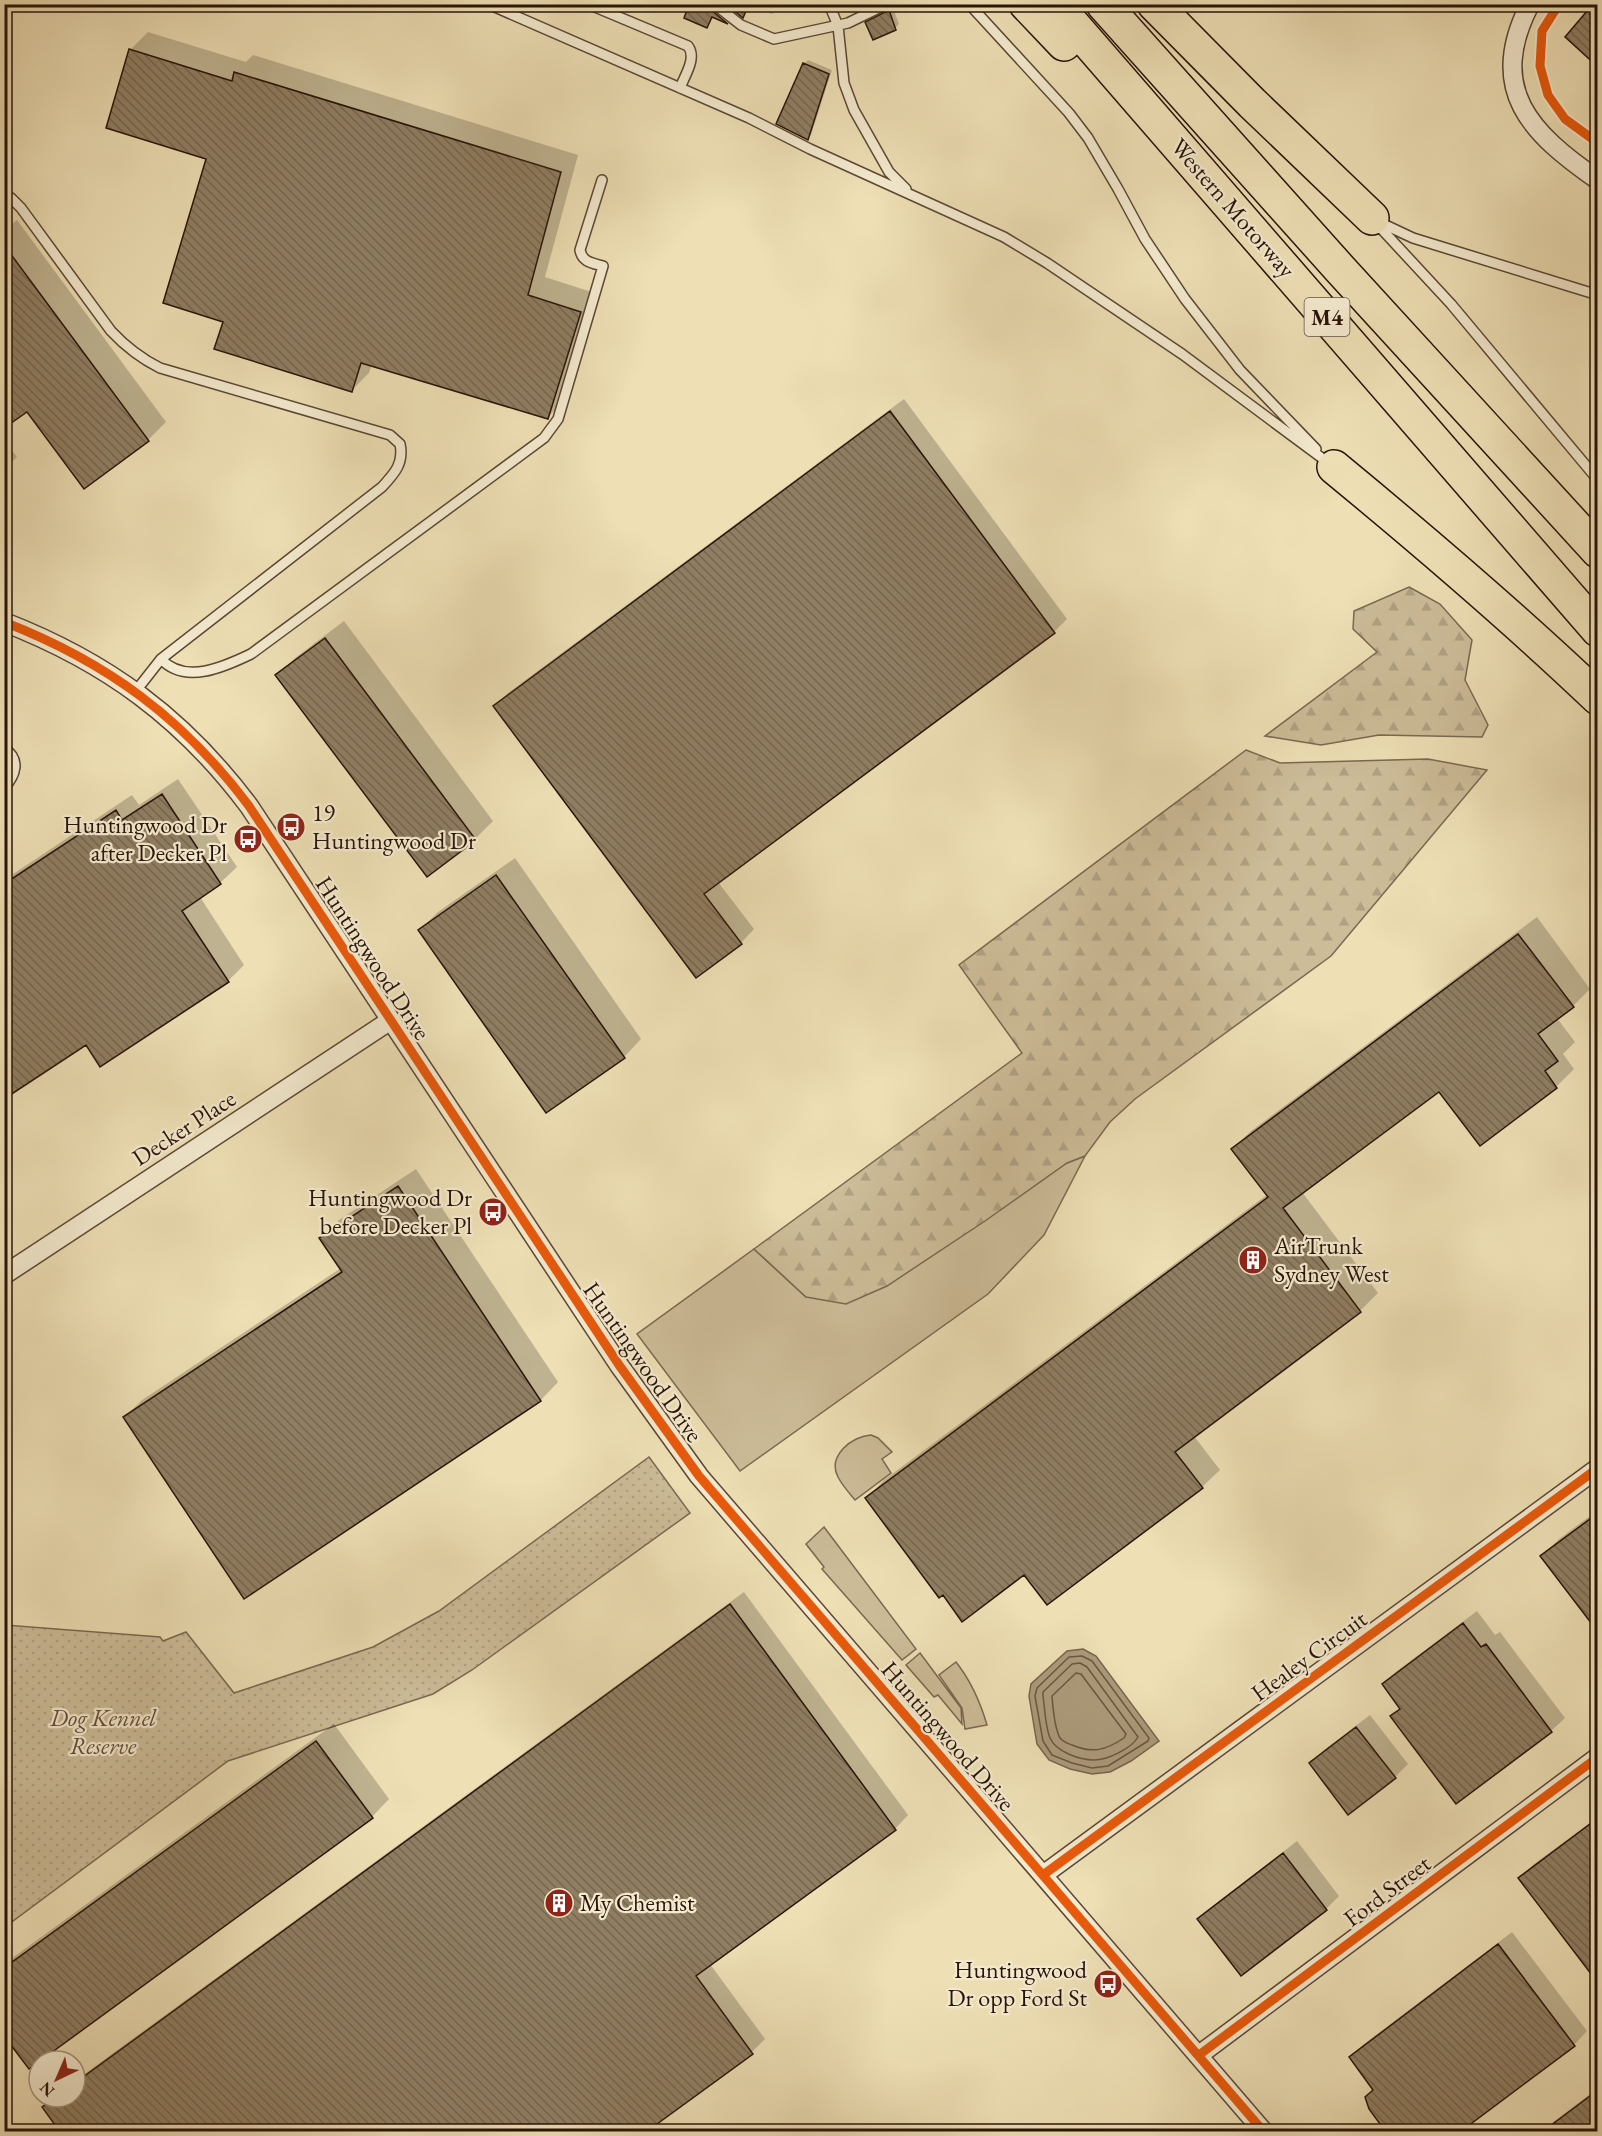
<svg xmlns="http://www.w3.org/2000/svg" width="1602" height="2136" font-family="'EB Garamond',serif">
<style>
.green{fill:#ccbc98;stroke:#7a6850;stroke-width:1.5}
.forest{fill:url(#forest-firs);stroke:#7a6850;stroke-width:1.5}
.park{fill:url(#park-dots);stroke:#7a6850;stroke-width:1.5}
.water{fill:#ab9a7a;stroke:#77644c;stroke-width:1.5}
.shadow{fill:#0003}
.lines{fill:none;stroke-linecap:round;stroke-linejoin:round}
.shore{stroke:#6a5741;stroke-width:1.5}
.building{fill:url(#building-back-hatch);stroke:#281408;stroke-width:1.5}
.lane-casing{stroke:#5a4733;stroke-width:12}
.street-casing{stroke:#5a4733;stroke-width:21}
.highway-casing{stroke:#281408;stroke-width:36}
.lane{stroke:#f4eacf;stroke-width:9}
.street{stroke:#f4eacf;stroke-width:18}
.highway{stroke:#eedfb5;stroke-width:33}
.cycleway-casing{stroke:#f4eacf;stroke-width:13}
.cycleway{stroke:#e8590c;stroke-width:9}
.labels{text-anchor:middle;stroke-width:4.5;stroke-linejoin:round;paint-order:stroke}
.shield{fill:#f4eacf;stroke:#655444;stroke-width:1.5}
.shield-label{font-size:22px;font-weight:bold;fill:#281408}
.street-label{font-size:24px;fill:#281408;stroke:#f4eacf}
.poi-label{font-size:24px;fill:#281408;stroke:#f4eacf;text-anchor:start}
.park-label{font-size:24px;font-style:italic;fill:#614f3a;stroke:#f4eacf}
</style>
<defs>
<pattern id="forest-firs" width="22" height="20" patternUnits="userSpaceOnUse" patternTransform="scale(1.5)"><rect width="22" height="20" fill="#ccbc98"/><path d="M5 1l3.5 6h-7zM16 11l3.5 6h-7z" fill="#afa182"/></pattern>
<pattern id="park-dots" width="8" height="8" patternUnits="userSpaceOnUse" patternTransform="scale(1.5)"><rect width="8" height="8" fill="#ccbc98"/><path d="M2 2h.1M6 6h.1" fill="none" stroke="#afa182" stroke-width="1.8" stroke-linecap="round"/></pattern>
<pattern id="building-back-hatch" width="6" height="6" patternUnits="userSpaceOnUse" patternTransform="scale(1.5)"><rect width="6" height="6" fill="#8f7e62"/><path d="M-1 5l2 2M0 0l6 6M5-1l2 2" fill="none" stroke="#75664f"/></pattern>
</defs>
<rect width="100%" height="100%" fill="#eedfb5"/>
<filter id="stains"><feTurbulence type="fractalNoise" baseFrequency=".00333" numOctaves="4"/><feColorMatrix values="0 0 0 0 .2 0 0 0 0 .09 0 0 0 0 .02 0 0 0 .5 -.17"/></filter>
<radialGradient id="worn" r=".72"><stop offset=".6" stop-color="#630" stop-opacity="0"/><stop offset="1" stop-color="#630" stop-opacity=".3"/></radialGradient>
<path class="green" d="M1085,1156L1044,1235L988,1294L740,1471L637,1334L754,1249L806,1297L1067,1163Z
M871,1435L878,1438L892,1452L882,1459L891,1473L855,1500C849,1493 842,1485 838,1477C827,1456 852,1436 871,1435Z
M824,1527L916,1649L902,1660L822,1569L824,1567L806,1544Z
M920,1653L961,1708L962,1724L938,1695L934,1697L906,1665Z
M956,1662C971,1681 980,1701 987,1725L965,1729L962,1708L939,1675Z"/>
<path class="forest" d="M1409,587L1440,604L1472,640L1465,680L1488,725L1482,737L1379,735L1321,745L1265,736L1377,652L1353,629L1354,611Z
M1246,750L1280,763L1428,759L1487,770L1331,956L1135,1099L1110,1122L1085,1156L1067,1163L985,1221L887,1286L846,1304L806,1297L754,1249L1022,1053L959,965Z"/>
<path class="park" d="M649,1457L690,1513L472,1670L433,1694L228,1761L5,1927V1625L160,1637L163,1641L186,1632L234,1693L373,1647L439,1611Z"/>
<path class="water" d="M1083,1649L1096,1656L1159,1741L1131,1761L1110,1772L1092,1774L1070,1769L1049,1760L1037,1744L1029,1696L1031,1684L1067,1651Z"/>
<path class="shadow" d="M738,4H784L772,14L751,7L744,13Z
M893,8L899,24L895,28L867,23Z
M148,32L246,62L253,55L578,155L545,277L598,294L565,400L547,418L372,364L369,373L351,391L225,321L208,158L130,50Z
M808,60L832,70L811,135L808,138L804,64Z
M17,220L166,422L148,440L28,409L4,426V230Z
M904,399L1067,619L1054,632L718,882L754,929L741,943L495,706L508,693Z
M4,440L17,457L4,469Z
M344,621L493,821L475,839L427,875L277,675L295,658Z
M178,779L237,867L220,883L200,897L244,965L228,981L101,1065L86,1043L4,1097V880L132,795L139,805Z
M515,858L641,1039L624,1057L420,930L438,912Z
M1537,917L1590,989L1573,1006L1557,1018L1575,1042L1563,1054L1574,1069L1556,1087L1480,1144L1439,1089L1302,1192L1378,1293L1360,1311L1194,1436L1220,1470L1202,1487L1025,1573L867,1498L884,1480L1268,1194L1233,1149L1251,1131Z
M416,1169L558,1382L541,1400L244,1597L125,1417L142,1400L341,1268L321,1238L339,1220Z
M1598,1510V1630L1542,1556L1559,1539Z
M744,1592L908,1815L895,1829L710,1964L765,2039L752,2052L44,2108L55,2097H75V2081Z
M1477,1611L1495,1635L1500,1632L1565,1718L1551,1731L1456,1802L1392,1716L1401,1707L1384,1684L1397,1671Z
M1370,1715L1408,1764L1395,1777L1311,1763L1324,1750Z
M334,1724L389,1799L372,1817L4,2033V1964Z
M1598,1817V1980L1520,1878L1534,1864Z
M1297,1841L1339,1896L1326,1909L1199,1919L1213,1906Z
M1512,1932L1587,2031L1574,2045L1374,2089L1351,2057L1364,2044Z
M1598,2088V2132H1540Z"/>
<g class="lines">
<path class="shore" d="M1082,1656L1092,1661L1149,1738L1148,1741L1108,1766L1092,1768L1072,1763L1052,1755L1043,1741L1035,1696L1037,1688L1069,1657Z
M1080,1663L1087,1667L1138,1737C1132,1748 1108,1760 1094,1760C1080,1760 1056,1752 1050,1738C1045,1726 1045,1709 1043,1696V1692L1072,1664Z
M1076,1673L1081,1674L1126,1734L1124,1738C1106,1750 1093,1754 1072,1745C1067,1743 1063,1742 1060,1738C1054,1727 1053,1708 1052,1696Z"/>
</g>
<path class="building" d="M683,4H707L710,9L728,24L712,17L707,28L684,18L688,7Z
M726,4H749L743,18Z
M1593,4H1598V67L1565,37Z
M889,10L896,30L873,40L865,22Z
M129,49L232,81L234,72L561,172L528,295L581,312L548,419L361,363L352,392L214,349L223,322L163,303L206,159L106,128Z
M803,63L829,74L808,140L776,124Z
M4,245L149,441L84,489L27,412L4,428Z
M890,411L1055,633L704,894L742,944L696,978L493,706Z
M325,638L476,840L427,877L275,675Z
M162,794L221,884L182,911L229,982L100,1067L86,1045L4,1099V884L116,810L122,820Z
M496,875L625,1058L546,1113L418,930Z
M1518,934L1574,1007L1538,1034L1558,1061L1545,1071L1557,1088L1480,1146L1439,1092L1283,1208L1361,1312L1175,1452L1203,1488L1047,1605L1024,1575L962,1622L943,1595L939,1598L865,1498L1268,1197L1231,1149Z
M398,1186L541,1401L244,1599L123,1417L342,1272L319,1238Z
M1598,1513V1632L1540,1556Z
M730,1604L896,1830L696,1976L753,2054L646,2132H60L42,2107L56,2097H75V2083Z
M1463,1623L1481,1647L1486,1644L1552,1732L1456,1804L1390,1716L1400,1709L1382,1684Z
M1356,1727L1396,1778L1348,1815L1309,1763Z
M316,1741L373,1818L29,2069L4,2036V1968Z
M1598,1818V1983L1518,1878Z
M1283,1853L1327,1910L1241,1976L1197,1919Z
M1498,1944L1575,2046L1460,2132H1389L1380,2124L1369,2109L1365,2097L1373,2090L1349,2057Z
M1598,2090V2132H1542Z"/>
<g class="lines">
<g class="lane-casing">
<path id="lane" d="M488,4L749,118L810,149L1004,237L1047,263L1182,354L1330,464
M588,4L688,46C697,58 685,75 680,88
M714,4L741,25L774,39L848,23L887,4
M829,4L838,26L844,83L854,110L889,172L906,189
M969,4L1069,113L1088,138L1118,189L1145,239L1185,299L1240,370L1316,449
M4,196L11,198L21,208L111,331C126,347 140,358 160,368L390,435L400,444C404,463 395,473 382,487L161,659L135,692
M1375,222L1451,304L1598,480
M1379,222L1413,238L1598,295
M161,659C185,685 224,667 251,654L544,438L558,419L603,266C592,263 582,262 580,250L602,180
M4,748C21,759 16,775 4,788"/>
</g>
<g class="street-casing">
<path id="street" d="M1530,4C1486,89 1530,133 1598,180
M4,622C107,662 183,718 249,806L619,1365L699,1476L1264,2132
M4,1275L391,1020
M1043,1875L1598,1468
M1199,2055L1598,1757"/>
</g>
<g class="highway-casing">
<path id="highway" d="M1026,4L1064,44
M1055,4L1598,630
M1103,4L1340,269L1598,551
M1154,4L1252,103L1372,218
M1334,467C1425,542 1513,617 1598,698"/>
</g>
<use href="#lane" class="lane"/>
<use href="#street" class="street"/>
<use href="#highway" class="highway"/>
<g class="cycleway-casing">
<path id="cycleway" d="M1559,4L1542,31L1540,66L1548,95L1565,119L1598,143
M4,622C107,662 183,718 249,806L619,1365L699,1476L1264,2132
M1043,1875L1598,1468
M1199,2055L1598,1757"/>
</g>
<use href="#cycleway" class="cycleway"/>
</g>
<defs>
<g id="bus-disc" transform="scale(1.5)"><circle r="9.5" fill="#8f2418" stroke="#f4eacf"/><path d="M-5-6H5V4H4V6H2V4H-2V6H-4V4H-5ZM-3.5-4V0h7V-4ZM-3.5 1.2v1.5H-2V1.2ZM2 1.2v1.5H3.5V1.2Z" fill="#fff"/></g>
<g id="building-disc" transform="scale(1.5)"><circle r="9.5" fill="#8f2418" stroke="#f4eacf"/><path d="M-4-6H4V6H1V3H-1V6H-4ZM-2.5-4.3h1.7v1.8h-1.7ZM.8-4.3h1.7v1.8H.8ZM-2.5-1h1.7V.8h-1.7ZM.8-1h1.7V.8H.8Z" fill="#fff"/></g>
</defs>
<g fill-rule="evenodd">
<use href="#bus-disc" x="291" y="827"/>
<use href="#bus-disc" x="248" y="839"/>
<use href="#bus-disc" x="493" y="1212"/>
<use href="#building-disc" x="1253" y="1260"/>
<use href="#building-disc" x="559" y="1903"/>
<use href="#bus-disc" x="1108" y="1984"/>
</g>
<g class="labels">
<rect class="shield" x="1304.5" y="298" width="45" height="38" rx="4.5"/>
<g class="shield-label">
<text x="1327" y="325">M4</text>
</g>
<g class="street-label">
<text transform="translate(1233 208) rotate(49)" y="8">Western Motorway</text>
<text transform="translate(373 958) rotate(57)" y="8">Huntingwood Drive</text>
<text transform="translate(184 1128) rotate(-33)" y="8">Decker Place</text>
<text transform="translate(643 1362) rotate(55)" y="8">Huntingwood Drive</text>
<text transform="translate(1309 1656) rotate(-36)" y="8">Healey Circuit</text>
<text transform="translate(948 1736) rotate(49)" y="8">Huntingwood Drive</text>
<text transform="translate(1387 1891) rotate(-37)" y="8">Ford Street</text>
</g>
<g class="poi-label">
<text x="312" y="821">19<tspan x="312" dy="28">Huntingwood Dr</tspan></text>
<text x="227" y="833" text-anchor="end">Huntingwood Dr<tspan x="227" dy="28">after Decker Pl</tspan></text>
<text x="472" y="1206" text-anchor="end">Huntingwood Dr<tspan x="472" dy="28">before Decker Pl</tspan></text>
<text x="1274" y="1254">AirTrunk<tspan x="1274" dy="28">Sydney West</tspan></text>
<text x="580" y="1911">My Chemist</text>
<text x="1087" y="1978" text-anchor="end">Huntingwood<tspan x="1087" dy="28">Dr opp Ford St</tspan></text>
</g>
<g class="park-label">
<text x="103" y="1726">Dog Kennel<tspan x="103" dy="28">Reserve</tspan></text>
</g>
</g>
<rect width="1602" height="2136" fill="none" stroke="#eedfb5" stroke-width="24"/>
<rect x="6" y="6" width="1590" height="2124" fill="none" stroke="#281408" stroke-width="3"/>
<rect x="12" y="12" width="1578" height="2112" fill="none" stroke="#281408" stroke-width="1.5"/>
<g transform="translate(57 2079) rotate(224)"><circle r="28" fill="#f4eacf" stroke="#a2947f" stroke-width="1.5"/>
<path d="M0-4.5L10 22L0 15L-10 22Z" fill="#8f2418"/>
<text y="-9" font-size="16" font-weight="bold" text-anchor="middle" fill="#281408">N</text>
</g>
<rect width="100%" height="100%" filter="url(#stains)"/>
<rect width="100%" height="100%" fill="url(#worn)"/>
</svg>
